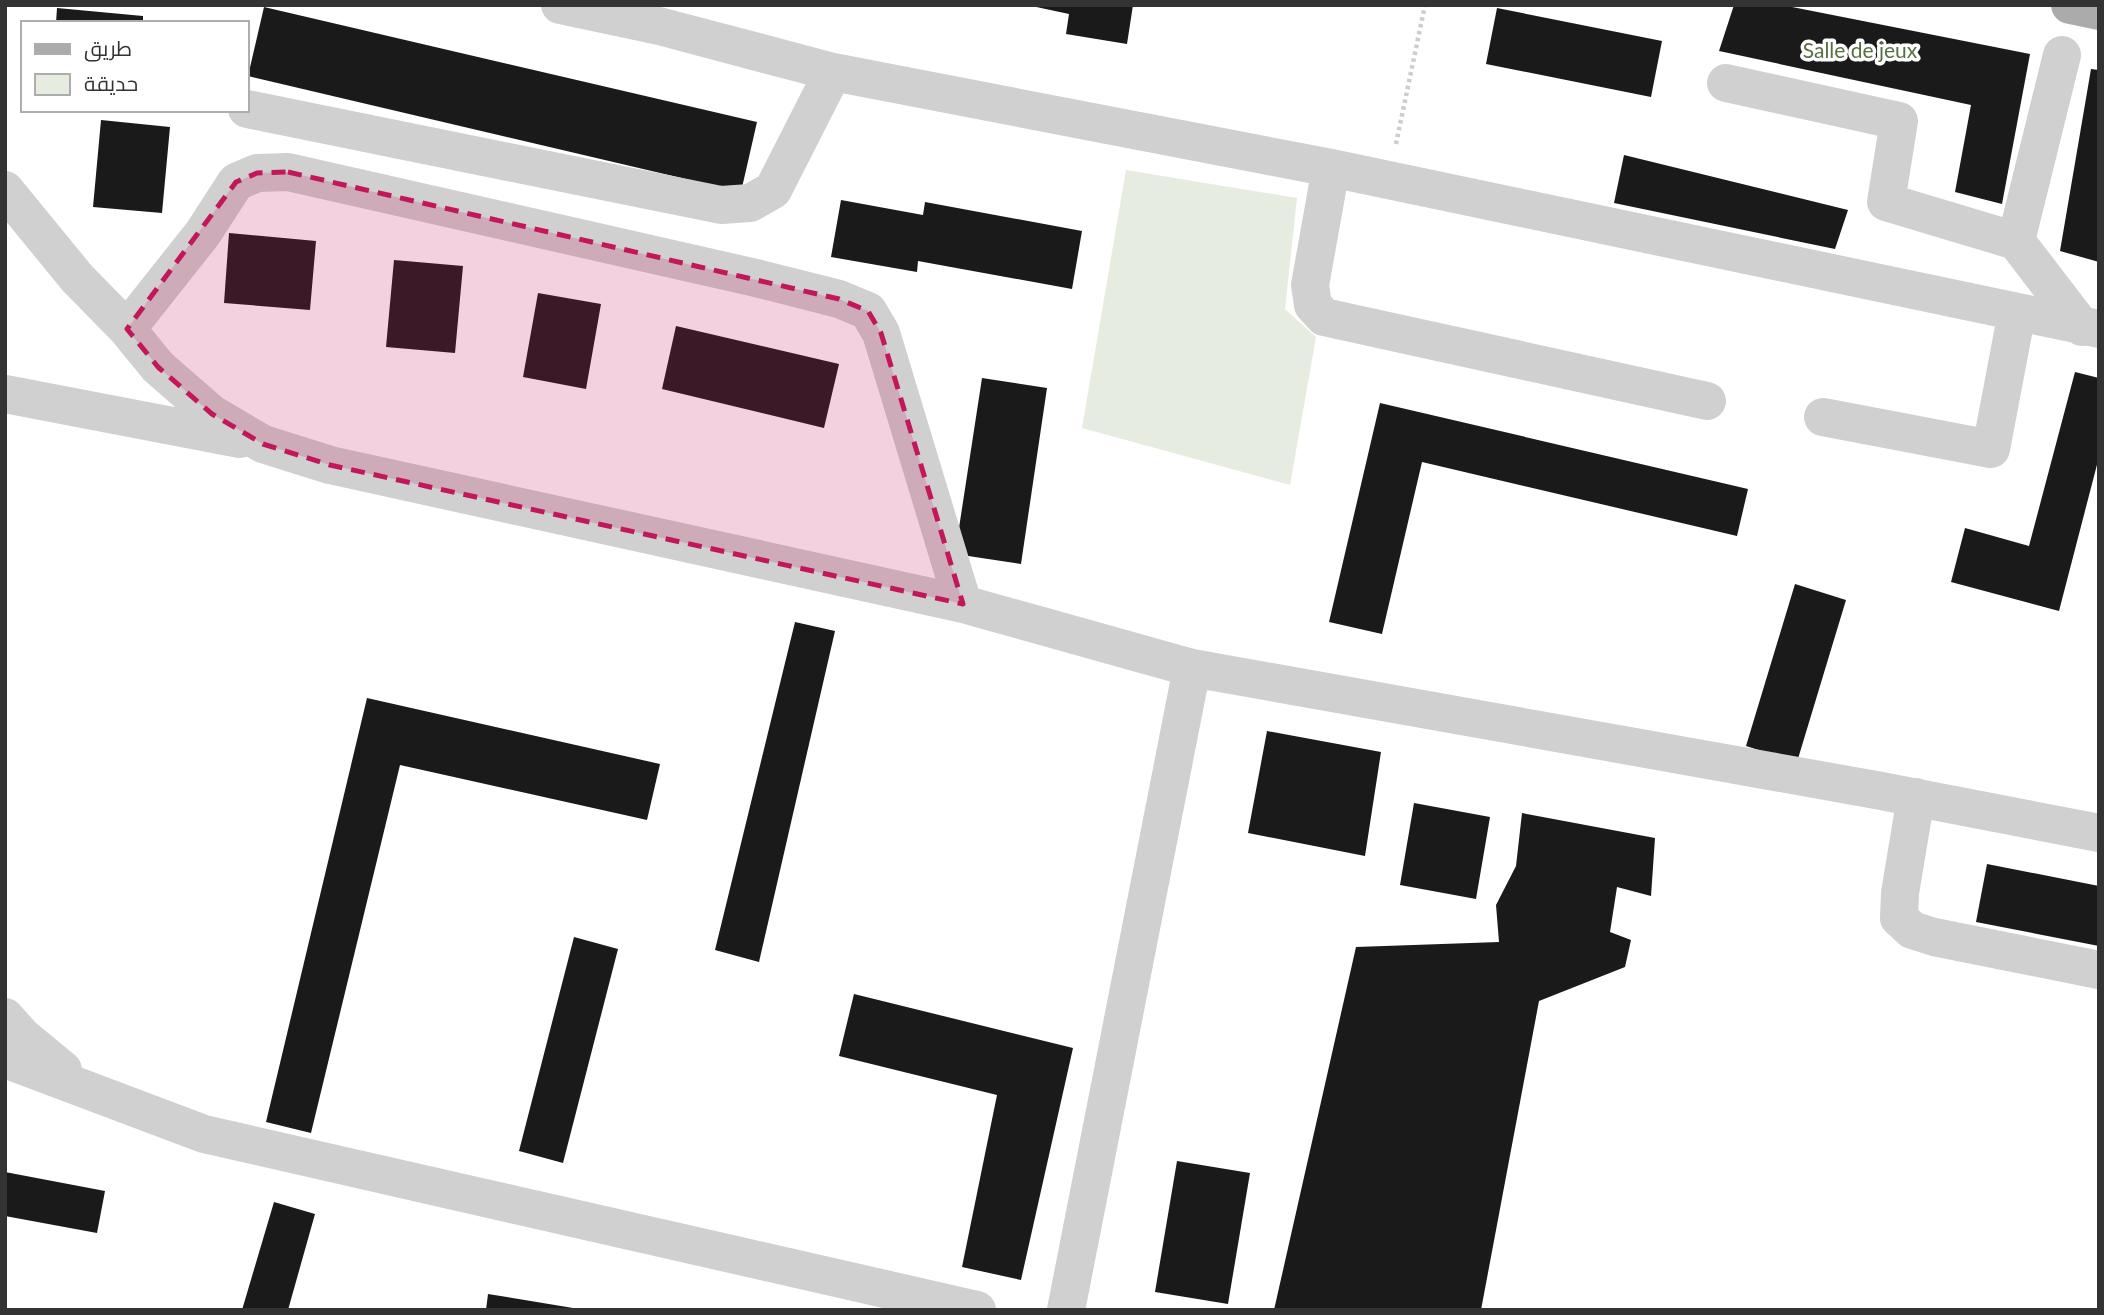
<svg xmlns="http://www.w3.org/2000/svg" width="2104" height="1315" font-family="Lato,Cairo,sans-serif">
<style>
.green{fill:#e6ecdf}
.building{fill:#1a1a1a}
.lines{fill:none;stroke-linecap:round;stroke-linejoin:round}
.path{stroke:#cdcdcd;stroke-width:4.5;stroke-dasharray:3.5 3.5;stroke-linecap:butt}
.minor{stroke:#d0d0d0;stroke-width:38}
.major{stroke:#ababab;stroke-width:38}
.marked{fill:#c2185b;fill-opacity:0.2;stroke:#c2185b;stroke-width:5;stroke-dasharray:14 9;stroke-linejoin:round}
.labels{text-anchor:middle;stroke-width:7;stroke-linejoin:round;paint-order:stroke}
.park-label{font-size:21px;fill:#56703f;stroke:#fff}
</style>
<rect width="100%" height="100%" fill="#fff"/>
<path class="green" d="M1126,170L1297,198L1285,309L1316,337L1290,485L1082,428Z"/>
<path class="building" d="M1027,5H1133L1127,44L1066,34L1069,14Z
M1734,5H1782L2030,54L2002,204L1955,192L1971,105L1719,51Z
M264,7L757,122L741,192L248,76Z
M57,8L143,16V23H56Z
M1497,8L1662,41L1651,97L1486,64Z
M2091,69L2099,70V262L2060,251Z
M101,120L170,127L162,213L93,207Z
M1624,155L1848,210L1835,249L1614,203Z
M841,200L923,215L925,202L1082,231L1072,289L918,261L917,272L831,257Z
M229,233L316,241L310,310L224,303Z
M394,260L463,266L455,353L386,347Z
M538,293L601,304L586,389L523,377Z
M676,326L839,364L824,428L662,389Z
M2075,372L2099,378V457L2059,611L1951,582L1965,528L2029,546Z
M982,378L1047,388L1021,564L955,554Z
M1380,403L1748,489L1737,536L1422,462L1382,634L1329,622Z
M1795,584L1846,600L1797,762L1746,746Z
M795,622L835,631L759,962L715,950Z
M367,698L660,764L647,820L400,765L311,1133L266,1122Z
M1267,731L1381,752L1365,856L1248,833Z
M1414,803L1490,817L1476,899L1400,885Z
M1522,813L1655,838L1651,896L1617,887L1610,932L1631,940L1625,967L1539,1001L1481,1310H1274L1356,947L1499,942L1496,905L1516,866Z
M1987,864L2099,886V946L1976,922Z
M574,937L618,949L563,1163L519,1151Z
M854,994L1073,1048L1021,1280L962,1267L997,1095L839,1056Z
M1177,1161L1250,1173L1228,1304L1155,1292Z
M5,1172L105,1191L97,1233L5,1216Z
M274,1202L315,1214L288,1310H242Z
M488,1294L573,1308V1310H486Z"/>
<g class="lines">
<path class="path" d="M1396,144L1425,5"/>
<path class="minor" d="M560,5L659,26L833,72L1331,168L2099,329
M1726,83L1899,121L1886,202L2016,241L2082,327
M247,109L721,205L750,203L773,190L833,72
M1331,168L1310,285L1313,305L1324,317L1707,401
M5,190L77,278L127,329L158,367L212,414L263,444L330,465L963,604L1192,668L1876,790L2099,833
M2016,241L2062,55
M127,329L203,233L236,182L257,173L288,172L756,278L839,299L868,311L881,333L963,604
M5,394L240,439
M1823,417L1991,449L2017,312
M1916,797L1900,893L1899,918L1912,930L1934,937L2099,970
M5,1017L23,1037L63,1070
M5,1059L204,1134L977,1310
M1066,1310L1192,668"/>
<path class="major" d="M2070,5L2099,11"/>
</g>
<path class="marked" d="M288,172L839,299L868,311L881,333L963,604L330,465L263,444L212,414L158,367L127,329L236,182L257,173Z"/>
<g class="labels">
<g class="park-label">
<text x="1860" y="58">Salle de jeux</text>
</g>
</g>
<rect width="2104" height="1315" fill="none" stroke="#333333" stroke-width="14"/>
<rect x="21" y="21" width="228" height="91" fill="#ffffff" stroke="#adadad" stroke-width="2"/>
<rect x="35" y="44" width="35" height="10" fill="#ababab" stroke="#adadad" stroke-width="2"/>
<text x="84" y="56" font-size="21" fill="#333333">طريق</text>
<rect x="35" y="74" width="35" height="21" fill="#e6ecdf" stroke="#adadad" stroke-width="2"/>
<text x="84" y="91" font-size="21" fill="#333333">حديقة</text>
</svg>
